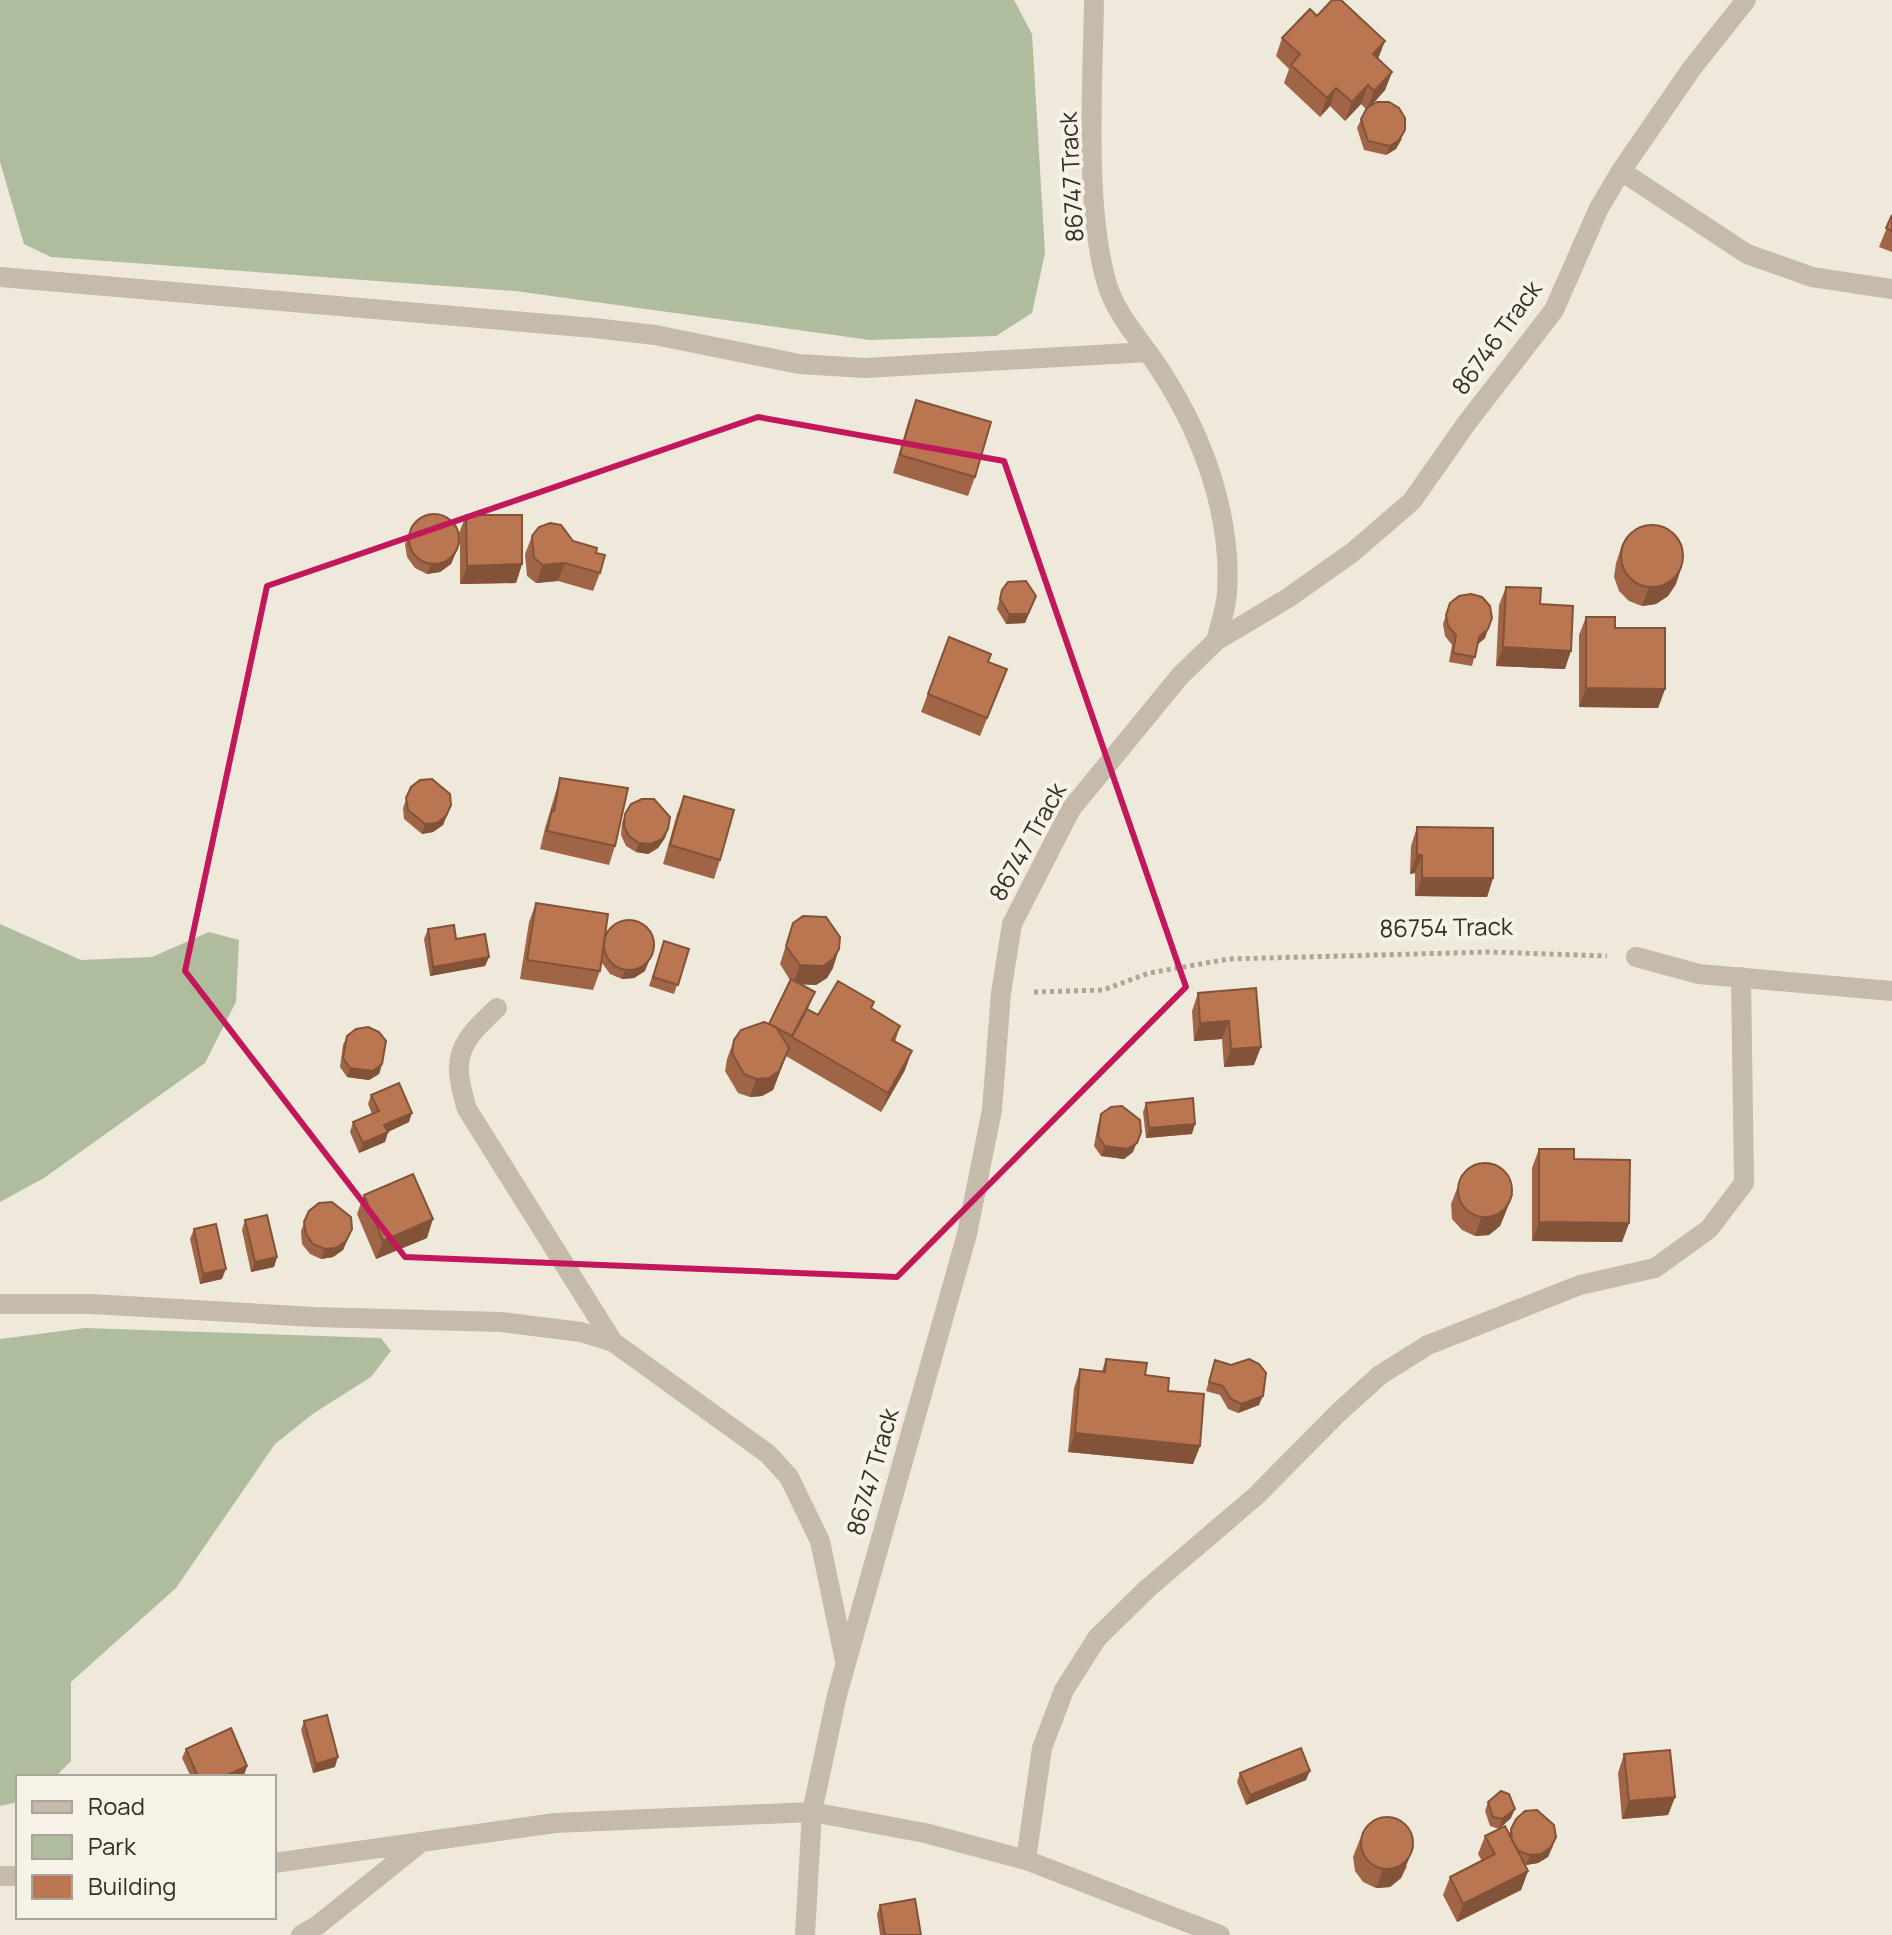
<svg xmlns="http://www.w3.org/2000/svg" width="1892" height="1935" font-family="Manrope,sans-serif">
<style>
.green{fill:#afbd9e}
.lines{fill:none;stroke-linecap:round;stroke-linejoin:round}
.path{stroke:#b2a494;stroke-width:5;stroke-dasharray:4 4;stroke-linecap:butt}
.minor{stroke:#c6baaa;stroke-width:20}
.wall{fill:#9f6546}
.shaded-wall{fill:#825339}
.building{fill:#b97651;stroke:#825339;stroke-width:2}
.marked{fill:none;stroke:#c2185b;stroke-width:6;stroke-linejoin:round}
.labels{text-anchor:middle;stroke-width:8;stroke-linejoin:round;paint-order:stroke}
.street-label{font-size:24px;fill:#342e29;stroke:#f7f2e8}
</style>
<rect width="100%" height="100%" fill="#efe9dc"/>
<path class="green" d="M0,0H1014L1032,34L1045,253L1032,313L996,336L870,340L515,291L51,257L24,244L0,162Z
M0,924L81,960L152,957L209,932L239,940L236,1002L205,1063L44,1178L0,1202Z
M85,1328L381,1338L391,1351L371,1377L314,1413L275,1444L176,1588L71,1682V1761L55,1777H18V1802L0,1806V1339Z"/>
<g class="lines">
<path class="path" d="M1034,992L1103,990L1149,973L1229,959L1489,952L1607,956"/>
<path class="minor" d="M1094,0C1093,81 1084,207 1107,284C1117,318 1146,346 1164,376C1204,439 1232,517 1227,593C1226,609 1220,625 1216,641
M1621,171L1747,254L1812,277L1892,289
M0,277L594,328L655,335L799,364L865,368L1148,352
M1636,957L1699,974L1892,991
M497,1008C458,1044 451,1057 467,1109L613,1342
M0,1304H92L314,1317L501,1322L581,1332L613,1342L768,1454L789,1477L820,1541L845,1661
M1026,1860L1042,1748L1064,1690L1097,1638L1147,1589L1257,1495L1338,1413L1380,1375L1428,1345L1580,1285L1655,1268L1709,1229L1744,1183L1741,977
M274,1863L555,1823L812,1812L925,1833L1026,1860L1220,1935
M0,1876H18
M301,1935L318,1925L419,1844
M805,1935L812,1812L837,1695L967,1234L992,1110L1001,993L1012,924L1071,809L1180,676L1216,641L1288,598L1353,552L1412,501L1466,424L1554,310L1599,208L1621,171L1692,68L1746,0"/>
</g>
<path class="wall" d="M1317,16L1378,59L1392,72L1385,90L1372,105L1402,139L1396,149L1386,155L1364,150L1357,128L1366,109L1361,104L1345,121L1330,106L1320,117L1284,83L1289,69L1276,56L1282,38Z
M1892,215V252L1879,247Z
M916,400L975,477L968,496L893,473L909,419Z
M466,515L522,564L516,583L460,584V543L451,564L440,572L427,574L415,568L407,557L405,544L414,523L460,542L459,533Z
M532,536L573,541L596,553L600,573L593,591L558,581L536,583L527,576L525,554Z
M1622,545L1676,584L1668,596L1656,604L1642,606L1629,601L1619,591L1614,577L1616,563Z
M1506,587L1540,604L1565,669L1496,666L1499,605Z
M1002,590L1036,596L1025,623L1006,624L997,609Z
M1450,603L1492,618L1485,638L1478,644L1472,666L1449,662L1452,645L1445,636L1443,624Z
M1586,617L1615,628L1665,689L1658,708L1579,707V635Z
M949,637L988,662L1007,669L980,736L921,712Z
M560,778L615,846L609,865L540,849L545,828Z
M411,787L451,805L443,825L433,832L422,834L404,819L403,808Z
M684,796L720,860L714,879L663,864L677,814Z
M625,814L668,829L665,838L658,848L648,854L636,852L626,846L621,835L622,823Z
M1417,827L1493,878L1487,897L1415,896V873L1410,874L1411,846Z
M536,903L605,940L645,971L634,978L622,979L610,974L602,963V959L600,971L593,990L520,979L529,922Z
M793,923L833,968L827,978L816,985L800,984L815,992L808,1009L818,1015L872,1009L900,1026L895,1042L905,1070L881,1112L786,1056L773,1090L762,1096L750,1097L738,1093L725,1071L727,1059L734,1040L769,1024L790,980L780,964Z
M428,929L456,939L489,957L485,966L430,976L424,939Z
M664,941L689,949L674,994L649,986Z
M1256,988L1254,1065L1224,1067L1222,1039L1194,1041L1192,1011L1198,993Z
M347,1036L382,1064L379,1074L369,1080L347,1077L340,1067L343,1045Z
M371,1095L409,1122L388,1132L385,1142L359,1153L350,1132L353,1122L372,1114L368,1104Z
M1146,1103L1192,1134L1146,1138L1143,1112Z
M1101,1114L1133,1152L1124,1159L1101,1156L1094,1146L1098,1124Z
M1539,1149L1629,1223L1622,1242L1532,1241V1168Z
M1458,1186L1513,1194L1500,1226L1489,1235L1475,1236L1462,1230L1452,1219L1451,1204Z
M364,1195L427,1238L376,1259L357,1214Z
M309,1211L352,1229L343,1250L333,1257L321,1259L310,1254L302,1244L301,1231Z
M245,1220L277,1257L274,1267L251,1272L242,1230Z
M194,1229L222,1279L200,1284L190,1239Z
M1106,1359L1145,1375L1168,1391L1200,1446L1193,1464L1068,1452L1074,1388L1080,1369L1102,1371Z
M1215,1360L1259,1405L1238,1413L1228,1409L1220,1395L1206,1391Z
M304,1721L335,1767L313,1773L301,1730Z
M186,1749L247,1766L244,1775L240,1777H191L182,1758Z
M1624,1754L1675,1797L1668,1815L1622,1819L1618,1773Z
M1240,1773L1306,1780L1246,1805L1237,1782Z
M1488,1802L1511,1818L1499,1829L1490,1826L1485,1811Z
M1516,1819L1553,1846L1548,1857L1538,1863L1526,1865L1524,1864L1528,1871L1521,1890L1457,1922L1443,1895L1450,1877L1482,1861L1478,1854L1485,1836L1509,1834Z
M1360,1839L1407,1866L1401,1878L1390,1887L1376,1888L1363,1882L1355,1871L1353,1857Z
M880,1905L921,1935H880L877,1914Z"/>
<path class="shaded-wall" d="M1385,41L1378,59L1373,54Z
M1392,72L1385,90L1367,110L1374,91Z
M1368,85L1361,104L1345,121L1352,102Z
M1336,88L1330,106L1320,117L1327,98Z
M1405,130L1396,149L1386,155L1390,146Z
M460,542L451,564L440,572L427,574L431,564Z
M565,563L558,581L536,583L543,565Z
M522,564L516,583L460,584L467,566Z
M1682,566L1676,584L1668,596L1656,604L1642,606L1649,587Z
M1036,596L1025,623L1006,624L1009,614Z
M1488,629L1485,638L1476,646L1479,637Z
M1503,647L1571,651L1565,669L1496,666Z
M1586,688L1665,689L1658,708L1579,707Z
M451,805L443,825L433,832L422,834L425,824Z
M668,829L665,838L658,848L648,854L636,852L639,843Z
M1417,855H1422L1415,873L1410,874Z
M1422,878H1493L1487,897L1415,896Z
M654,949L645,971L634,978L622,979L625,970Z
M839,949L833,968L827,978L816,985L793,984L800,965Z
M489,957L485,966L430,976L433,967Z
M1229,1021L1222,1039L1194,1041L1200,1023Z
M1261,1047L1254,1065L1224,1067L1231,1049Z
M789,1048L773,1090L762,1096L750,1097L756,1079Z
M912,1051L905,1070L881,1112L888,1093Z
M382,1064L379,1074L369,1080L347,1077L350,1068Z
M412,1113L409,1122L381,1135L384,1125Z
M1195,1124L1192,1134L1146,1138L1149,1128Z
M388,1132L385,1142L359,1153L363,1143Z
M1141,1132L1133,1152L1124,1159L1101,1156L1105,1146Z
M1513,1194L1500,1226L1489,1235L1475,1236L1481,1218Z
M433,1219L427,1238L376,1259L383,1241Z
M1539,1222L1629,1223L1622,1242L1532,1241Z
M352,1229L343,1250L333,1257L321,1259L325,1249Z
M277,1257L274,1267L251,1272L255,1262Z
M226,1269L222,1279L200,1284L203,1274Z
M1263,1396L1259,1405L1238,1413L1241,1404Z
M1075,1433L1200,1446L1193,1464L1068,1452Z
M338,1757L335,1767L313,1773L316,1764Z
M247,1766L244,1775L240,1777H223Z
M1310,1771L1306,1780L1246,1805L1250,1795Z
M1675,1797L1668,1815L1622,1819L1629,1801Z
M1515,1809L1511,1818L1499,1829L1502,1819Z
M1556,1837L1548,1857L1538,1863L1526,1865L1530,1855Z
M1414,1847L1401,1878L1390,1887L1376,1888L1383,1870Z
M1528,1871L1521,1890L1457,1922L1463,1904Z"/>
<path class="building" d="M1332,0H1341L1385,41L1373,54L1392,72L1374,91L1368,85L1352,102L1336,88L1327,98L1291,65L1300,54L1282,38L1310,9L1317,16Z
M1377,102H1389L1399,108L1405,118V130L1399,140L1390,146L1368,141L1361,119L1367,108Z
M1892,215V231L1886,228Z
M916,400L991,422L975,477L900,455Z
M409 539a25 25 0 1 1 50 0a25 25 0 1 1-50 0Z
M466,515H522V564L467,566Z
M550,523L561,525L573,541L597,548L596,553L605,555L600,573L565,563L543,565L534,558L532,536L539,527Z
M1621 556a31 31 0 1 1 62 0a31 31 0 1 1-62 0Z
M1026,581L1036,596L1028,614H1009L1000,599L1002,590L1008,582Z
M1506,587L1541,588L1540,604L1573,606L1571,651L1503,647Z
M1471,594L1482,597L1490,606L1492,618L1488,629L1479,637L1475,657L1453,653L1456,635L1448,626L1446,615L1450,603L1459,596Z
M1586,617H1615V628H1665V689L1586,688Z
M949,637L991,654L988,662L1007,669L987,718L928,694Z
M560,778L628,788L615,846L547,831L552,810L554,811Z
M432,779L450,794L451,805L446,816L437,823L425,824L408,810L406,798L411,787L420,780Z
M684,796L734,810L720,860L670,845Z
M642,799H654L670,817L668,829L662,839L651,844L639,843L629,836L624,826L625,814L631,804Z
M1417,827L1493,828V878H1422V855H1417Z
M536,903L608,914L600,971L527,960Z
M803,916L826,917L840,937L839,949L833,959L823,966L800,965L786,946L793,923Z
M604 945a25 25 0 1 1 50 0a25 25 0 1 1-50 0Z
M454,925L456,939L485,934L489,957L433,967L428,929Z
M664,941L689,949L678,985L653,977Z
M791,979L815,992L792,1036L769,1024Z
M838,981L874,1002L871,1008L900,1026L892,1040L912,1051L888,1093L792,1037L807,1009L818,1015Z
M1256,988L1261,1047L1231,1049L1229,1021L1200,1023L1198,993Z
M764,1022L776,1027L789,1048L779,1071L769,1078L756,1079L744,1074L732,1053L734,1040L741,1030Z
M368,1027L379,1032L386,1041L382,1064L373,1071L350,1068L343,1058L347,1036L356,1029Z
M399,1083L412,1113L384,1125L388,1132L363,1143L353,1122L379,1111L371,1095Z
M1193,1098L1195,1124L1149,1128L1146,1103Z
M1122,1106L1140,1120L1141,1132L1137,1143L1127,1149L1105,1146L1098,1136L1101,1114L1111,1107Z
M1539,1149H1574V1159L1630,1160L1629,1223L1539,1222Z
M1458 1190a27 27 0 1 1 54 0a27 27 0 1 1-54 0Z
M413,1174L433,1219L383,1241L364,1195Z
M332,1202L351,1217L352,1229L346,1241L336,1248L325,1249L313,1244L306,1234L304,1222L309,1211L319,1203Z
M267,1215L277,1257L255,1262L245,1220Z
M216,1224L226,1269L203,1274L194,1229Z
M1106,1359L1147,1363L1145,1375L1169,1378L1168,1391L1204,1394L1200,1446L1075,1433L1080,1369L1105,1372Z
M1249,1359L1259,1364L1266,1373L1263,1396L1241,1404L1231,1399L1223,1386L1209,1382L1215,1360L1231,1365Z
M327,1715L338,1757L316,1764L304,1721Z
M231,1728L247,1766L223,1777H198L186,1749Z
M1301,1748L1310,1771L1250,1795L1240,1773Z
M1670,1750L1675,1797L1629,1801L1624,1754Z
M1501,1791L1509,1794L1515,1809L1502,1819L1493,1817L1488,1802Z
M1537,1810L1554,1825L1556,1837L1551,1847L1541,1854L1530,1855L1519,1851L1512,1841L1511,1829L1516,1819L1525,1811Z
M1361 1843a26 26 0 1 1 52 0a26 26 0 1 1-52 0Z
M1505,1826L1528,1871L1463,1904L1450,1877L1495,1854L1485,1836Z
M915,1899L921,1935H885L880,1905Z"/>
<path class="marked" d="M758,417L1004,461L1186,987L897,1277L405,1257L185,971L267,586Z"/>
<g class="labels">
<g class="street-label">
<text transform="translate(1072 177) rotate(-93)" y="8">86747 Track</text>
<text transform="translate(1497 338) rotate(-54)" y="8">86746 Track</text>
<text transform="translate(1028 842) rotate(-61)" y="8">86747 Track</text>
<text transform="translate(1446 928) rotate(-1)" y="8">86754 Track</text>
<text transform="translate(873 1472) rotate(-74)" y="8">86747 Track</text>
</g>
</g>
<rect x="16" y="1775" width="260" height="144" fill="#f7f2e8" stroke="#a9a49c" stroke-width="2"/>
<rect x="32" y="1801" width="40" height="12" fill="#c6baaa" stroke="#a9a49c" stroke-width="2"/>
<text x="88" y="1815" font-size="24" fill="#342e29">Road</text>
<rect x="32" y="1835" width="40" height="24" fill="#afbd9e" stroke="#a9a49c" stroke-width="2"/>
<text x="88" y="1855" font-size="24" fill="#342e29">Park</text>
<rect x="32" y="1875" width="40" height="24" fill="#b97651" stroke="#a9a49c" stroke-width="2"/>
<text x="88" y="1895" font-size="24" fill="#342e29">Building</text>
</svg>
